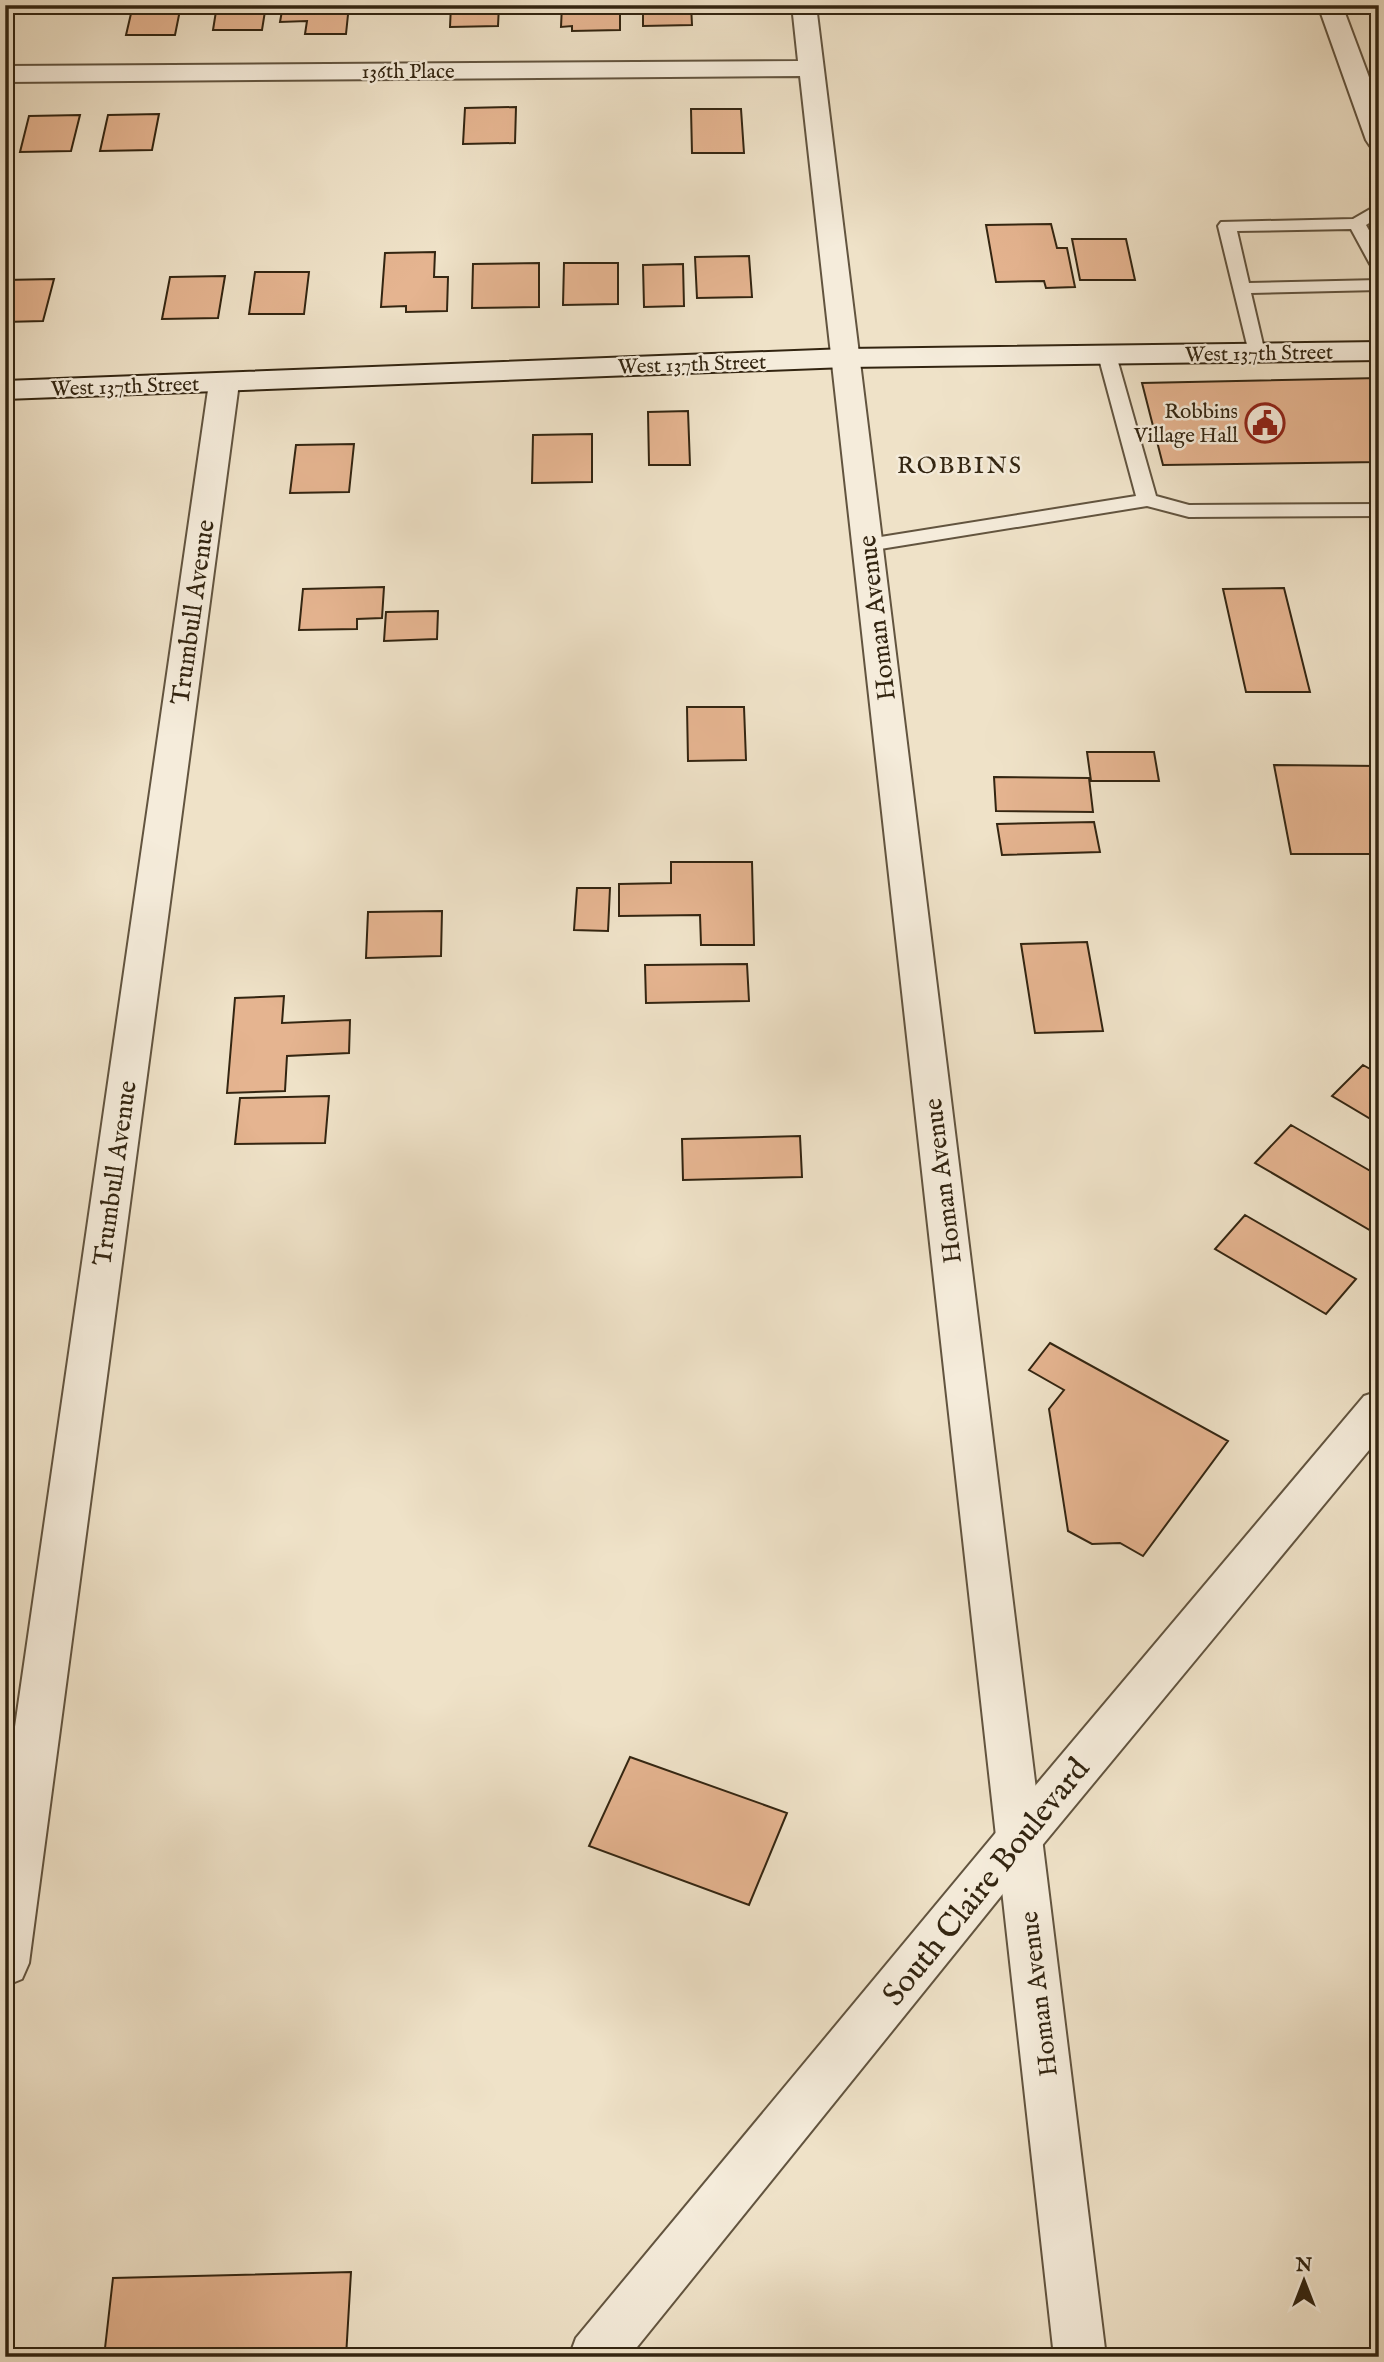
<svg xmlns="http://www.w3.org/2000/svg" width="1384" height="2362" font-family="'IM FELL English',serif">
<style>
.building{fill:#e5b490;stroke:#332511;stroke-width:2}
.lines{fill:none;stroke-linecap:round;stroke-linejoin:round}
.service-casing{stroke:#62543f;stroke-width:4}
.minor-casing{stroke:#62543f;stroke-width:4}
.tertiary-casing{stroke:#62543f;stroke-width:4}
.secondary-casing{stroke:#332511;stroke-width:4}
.service{fill:#f5ecdb;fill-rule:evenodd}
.minor{fill:#f5ecdb;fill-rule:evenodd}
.tertiary{fill:#f5ecdb;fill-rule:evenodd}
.secondary{fill:#f5ecdb;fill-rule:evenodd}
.labels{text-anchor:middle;stroke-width:5;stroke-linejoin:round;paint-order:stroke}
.far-street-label{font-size:21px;fill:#332511;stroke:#f5ecdb}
.far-poi-label{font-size:21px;fill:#332511;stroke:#f5ecdb;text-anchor:end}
.far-quarter-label{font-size:24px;letter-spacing:2px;fill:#332511;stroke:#f5ecdb}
.street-label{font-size:26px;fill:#332511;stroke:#f5ecdb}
.near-street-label{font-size:32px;fill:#332511;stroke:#f5ecdb}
</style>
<rect width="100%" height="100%" fill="#efe2c8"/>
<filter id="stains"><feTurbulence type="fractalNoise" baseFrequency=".00286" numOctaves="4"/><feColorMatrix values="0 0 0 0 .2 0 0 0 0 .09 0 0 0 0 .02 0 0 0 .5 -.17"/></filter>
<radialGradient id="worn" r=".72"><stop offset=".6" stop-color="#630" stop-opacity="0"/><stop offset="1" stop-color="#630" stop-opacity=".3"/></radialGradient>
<path class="building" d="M133,5H181L175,35H126Z
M217,5H266L262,30H213Z
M283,5H349L346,34H305L307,21L280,22Z
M451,5H499L498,26L450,27Z
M562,5H620V30L572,31V26L561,27Z
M643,5H691L692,25L643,26Z
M516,107L515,143L463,144L465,108Z
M691,109H741L744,153H692Z
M159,114L152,150L100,151L108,115Z
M80,115L71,151L20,152L29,116Z
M1051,224L1057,248H1067L1075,287L1046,288L1044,281L996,282L986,225Z
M1072,239H1126L1135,280H1080Z
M435,252L434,277H448L447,311L406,312V306L381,307L385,253Z
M749,256L752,297L697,298L695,257Z
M539,263V307L472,308L473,264Z
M564,263H618V304L563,305Z
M683,264L684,306L644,307L643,265Z
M255,272H309L304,314H249Z
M225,276L218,318L162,319L170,277Z
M54,279L43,321L5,322V280Z
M1379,378V462L1163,465L1142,383Z
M688,411L690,465H649L648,412Z
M592,434V482L532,483L533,435Z
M354,444L349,492L290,493L296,445Z
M384,587L382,618L357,619V629L299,630L303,589Z
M1284,588L1310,692H1246L1223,589Z
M438,611L437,639L384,641L386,612Z
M687,707H744L746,760L688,761Z
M1087,752H1154L1159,781H1091Z
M1274,765L1379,766V854H1291Z
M994,777L1089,778L1093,812L996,811Z
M1094,822L1100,852L1002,855L997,824Z
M671,862H752L754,945H701L700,915L619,916V884L671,883Z
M577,888H610L608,931L574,930Z
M442,911L441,956L366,958L368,912Z
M1087,942L1103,1031L1035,1033L1021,944Z
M747,964L749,1001L646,1003L645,965Z
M284,996L282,1023L350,1020L349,1053L287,1056L285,1091L227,1093L235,998Z
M1363,1065L1379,1074V1124L1332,1096Z
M329,1096L325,1143L235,1144L240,1098Z
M1291,1125L1379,1176V1226L1373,1232L1255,1163Z
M800,1136L802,1177L683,1180L682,1139Z
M1245,1215L1356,1279L1326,1314L1215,1249Z
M1050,1343L1228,1441L1143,1556L1120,1543L1092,1544L1068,1531L1049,1409L1064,1390L1029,1370Z
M630,1757L787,1813L749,1905L589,1846Z
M351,2272L346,2357H104L113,2278Z"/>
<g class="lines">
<g class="service-casing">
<path id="service" d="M1379,204V217L1366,225L1379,248V269L1370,264L1351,229L1237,231L1249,283L1379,280V290L1251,293L1265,353L1262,357H1250L1218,226L1221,222L1353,219Z
M1107,350L1116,355L1156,496L1189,505L1379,504V516L1189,517L1147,506L868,551L861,549L858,545L861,541L868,539L1136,496L1098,355Z"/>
</g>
<g class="minor-casing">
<path id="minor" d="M5,5H18L14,13L5,15Z
M792,5H816L1106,2357H1054L800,76L5,82V66L798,61Z
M1318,5H1342L1379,104V148L1370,146L1366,140Z
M224,374L234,377L239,383L29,1963L22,1979L5,1986V1796L209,383L214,377Z"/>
</g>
<g class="tertiary-casing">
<path id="tertiary" d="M1379,1391V1438L1035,1854L629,2357H569L576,2338L1003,1824L1364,1396Z"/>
</g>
<g class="secondary-casing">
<path id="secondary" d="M1379,342V360L846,367L5,399V381L846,349Z"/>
</g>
<use href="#service" class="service"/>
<use href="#minor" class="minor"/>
<use href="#tertiary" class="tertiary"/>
<use href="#secondary" class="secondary"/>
</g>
<defs>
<g id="civic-ring" transform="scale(2.0125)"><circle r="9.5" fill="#f5ecdb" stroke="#8f2418" stroke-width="1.5"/><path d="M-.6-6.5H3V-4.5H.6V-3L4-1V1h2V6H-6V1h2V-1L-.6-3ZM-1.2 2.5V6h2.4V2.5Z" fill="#8f2418"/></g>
</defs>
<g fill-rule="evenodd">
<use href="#civic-ring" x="1265" y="423"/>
</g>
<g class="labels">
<g class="far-street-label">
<text x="408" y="78">136th Place</text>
<text transform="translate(1259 353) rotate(-1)" y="7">West 137th Street</text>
<text transform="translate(692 364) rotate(-2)" y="7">West 137th Street</text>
<text transform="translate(125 386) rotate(-2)" y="7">West 137th Street</text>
</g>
<g class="far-poi-label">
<text x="1238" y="418">Robbins<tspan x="1238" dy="24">Village Hall</tspan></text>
</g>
<g class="far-quarter-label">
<text x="960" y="473">ROBBINS</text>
</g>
<g class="street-label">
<text transform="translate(192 612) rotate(-82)" y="9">Trumbull Avenue</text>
<text transform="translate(876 618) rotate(-97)" y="9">Homan Avenue</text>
<text transform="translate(114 1173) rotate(-82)" y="9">Trumbull Avenue</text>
<text transform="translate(942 1181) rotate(-97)" y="9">Homan Avenue</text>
<text transform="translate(1038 1994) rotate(-97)" y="9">Homan Avenue</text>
</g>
<g class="near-street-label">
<text transform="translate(985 1881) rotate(-51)" y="11">South Claire Boulevard</text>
</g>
</g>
<rect width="1384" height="2362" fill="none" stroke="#efe2c8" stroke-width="28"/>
<rect x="7" y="7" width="1370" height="2348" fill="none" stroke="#332511" stroke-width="3.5"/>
<rect x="14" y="14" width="1356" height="2334" fill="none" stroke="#332511" stroke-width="2"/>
<g transform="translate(1304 2281)" stroke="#f5ecdb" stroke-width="5" paint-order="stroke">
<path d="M0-5L12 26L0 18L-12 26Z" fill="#332511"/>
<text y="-10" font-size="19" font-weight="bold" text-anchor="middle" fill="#332511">N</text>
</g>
<rect width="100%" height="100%" filter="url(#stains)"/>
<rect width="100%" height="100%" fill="url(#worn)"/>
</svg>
